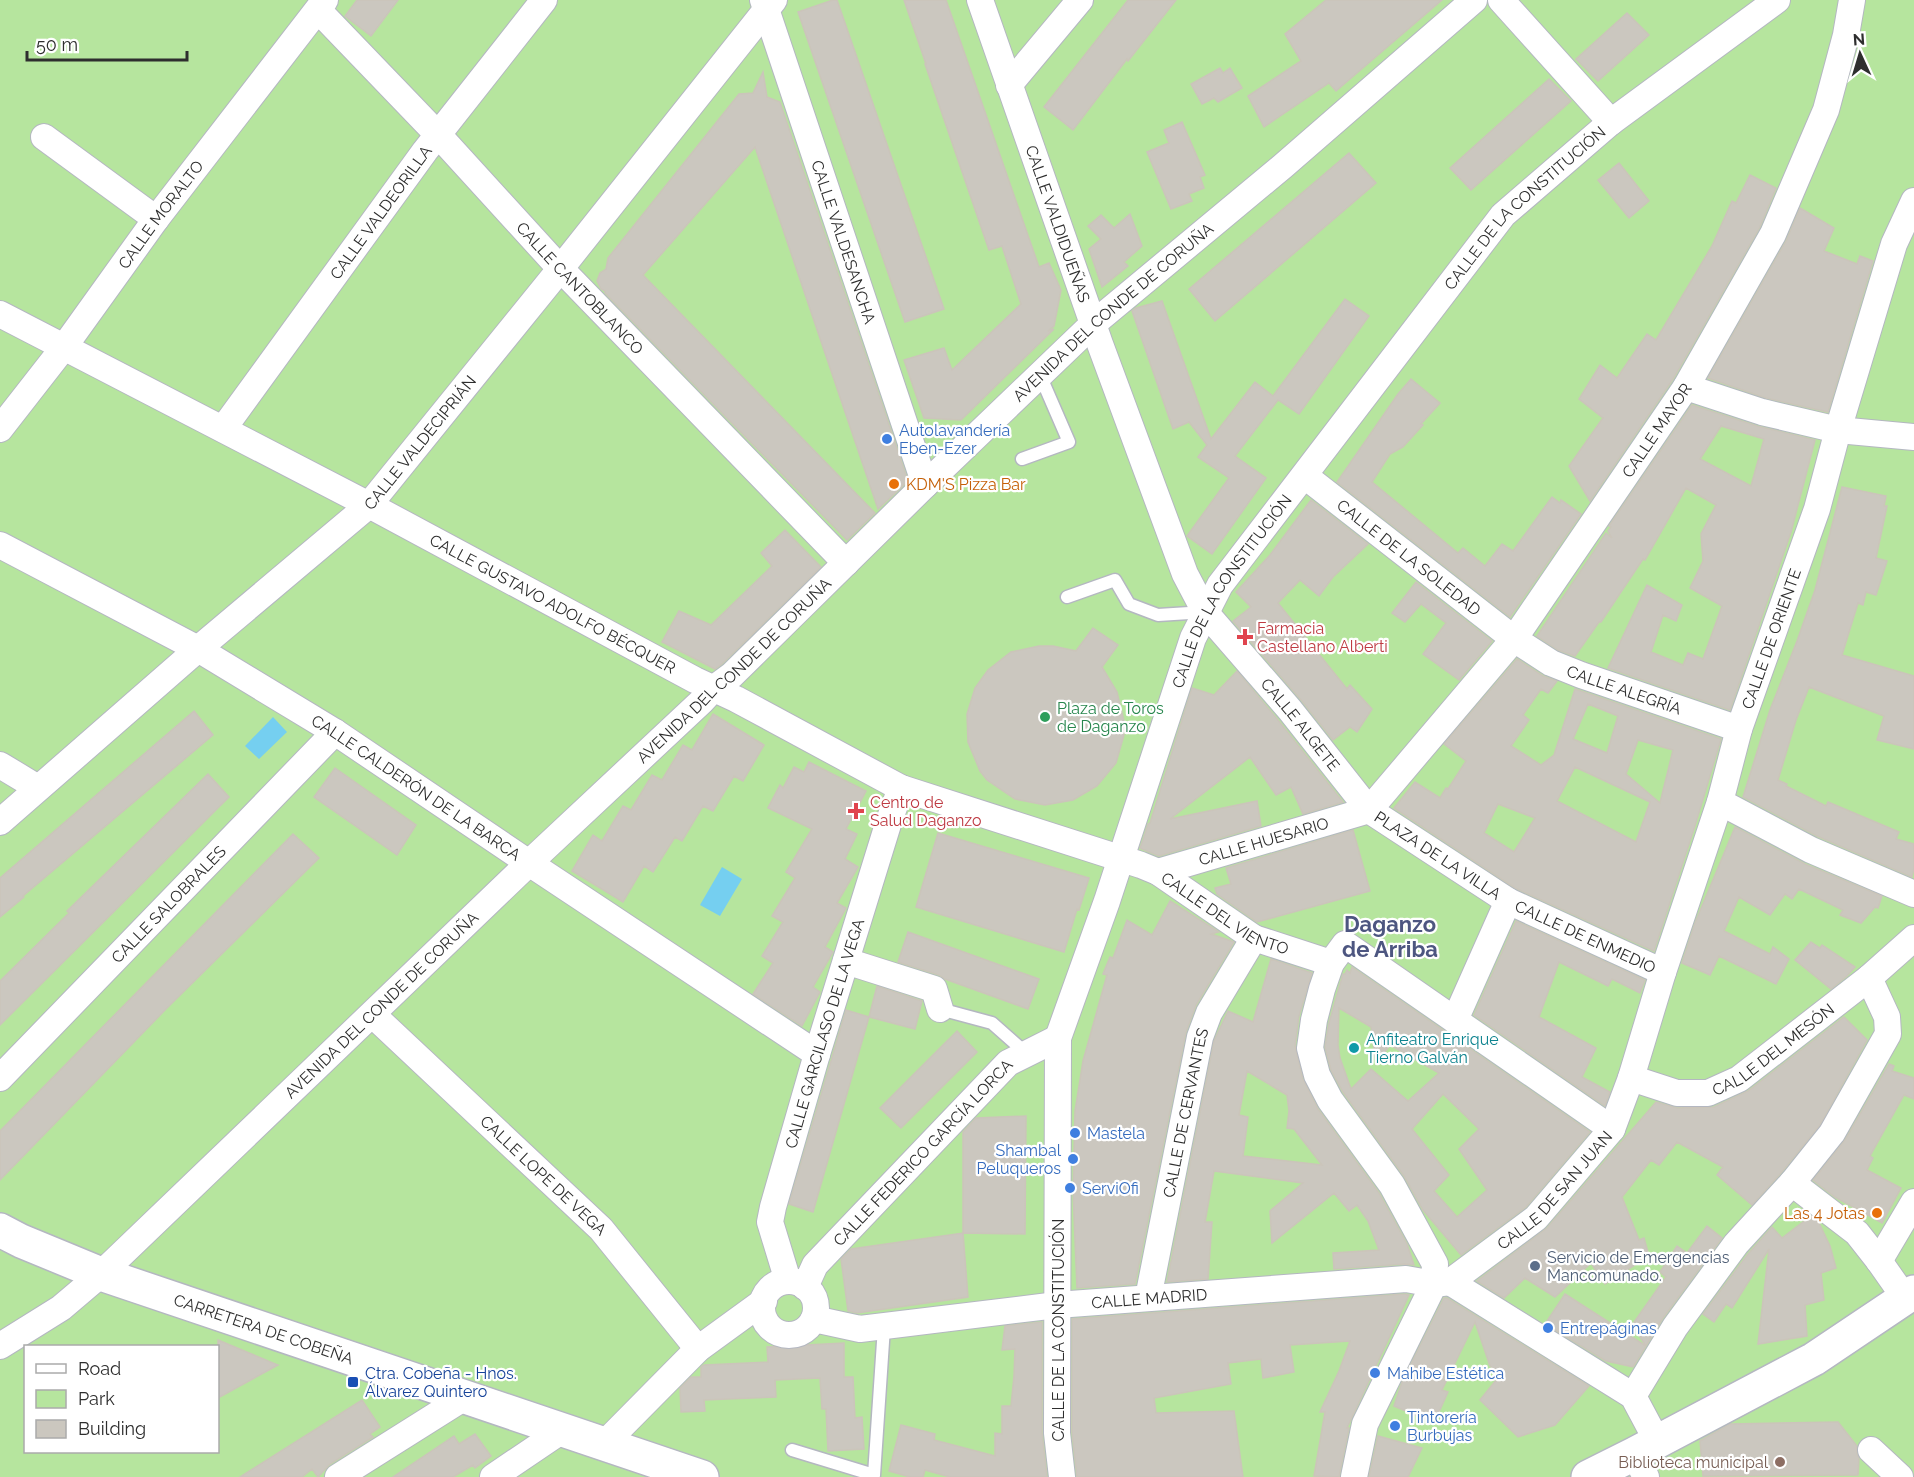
<svg xmlns="http://www.w3.org/2000/svg" width="1914" height="1477" font-family="Raleway,sans-serif">
<style>
.green{fill:#b6e59e;fill-rule:evenodd}
.water{fill:#75cff0}
.building{fill:#cbc7bf;stroke:#cbc5ba;stroke-width:1.5;fill-rule:evenodd}
.lines{fill:none;stroke-linecap:round;stroke-linejoin:round}
.lane-casing{stroke:#b4b7c1;stroke-width:15}
.street-casing{stroke:#b4b7c1;stroke-width:28}
.secondary-casing{stroke:#b4b7c1;stroke-width:36}
.lane{stroke:#fff;stroke-width:12}
.street{stroke:#fff;stroke-width:26}
.secondary{stroke:#fff;stroke-width:33}
.shop-dot{fill:#3f7fe0;stroke:#fff;stroke-width:2}
.food-dot{fill:#e8710a;stroke:#fff;stroke-width:2}
.health-dot{fill:#e0444e;stroke:#fff;stroke-width:2}
.leisure-dot{fill:#2e9e5b;stroke:#fff;stroke-width:2}
.culture-dot{fill:#0f9aa8;stroke:#fff;stroke-width:2}
.service-dot{fill:#5c6f8a;stroke:#fff;stroke-width:2}
.transit-dot{fill:#1a4fb4;stroke:#fff;stroke-width:2}
.education-dot{fill:#8d6e63;stroke:#fff;stroke-width:2}
.labels{text-anchor:middle;stroke-width:4.5;stroke-linejoin:round;paint-order:stroke}
.street-label{font-size:16px;fill:#2e2e2e;stroke:#fff}
.shop-label{font-size:16px;fill:#366cbe;stroke:#fff;text-anchor:start}
.food-label{font-size:16px;fill:#c56008;stroke:#fff;text-anchor:start}
.health-label{font-size:16px;fill:#be3a42;stroke:#fff;text-anchor:start}
.leisure-label{font-size:16px;fill:#27864d;stroke:#fff;text-anchor:start}
.culture-label{font-size:16px;fill:#0d838f;stroke:#fff;text-anchor:start}
.service-label{font-size:16px;fill:#4e5e75;stroke:#fff;text-anchor:start}
.transit-label{font-size:16px;fill:#164399;stroke:#fff;text-anchor:start}
.education-label{font-size:16px;fill:#785e54;stroke:#fff;text-anchor:end}
.district-label{font-size:22px;font-weight:bold;fill:#4d5680;stroke:#fff}
</style>
<rect width="100%" height="100%" fill="#efe9e1"/>
<path class="green" d="M0,0H1914V1477H0ZM26,1346H218V1452H26Z"/>
<path class="water" d="M273,717L287,732L259,759L245,746Z
M722,867L742,879L720,916L700,905Z"/>
<path class="building" d="M357,0H398L371,36L345,16Z
M833,0H837L944,309L905,322L798,12Z
M904,0H946L1039,267L1049,263L1061,290L1054,326L1048,331L1054,329L961,420L924,418L904,360L944,348L952,370L1021,304L1002,246L989,250L925,64H926Z
M1128,0H1176L1128,61L1127,59L1073,130L1044,107Z
M1326,0H1442L1336,91L1329,83L1264,127L1248,96L1301,61L1285,34Z
M1627,13L1649,35L1598,81L1576,59Z
M1220,68L1223,73L1230,68L1242,88L1218,102L1214,98L1202,104L1191,84Z
M763,72L767,97L780,102L908,481L878,509L755,147L643,275L875,513L847,540L724,415L605,293V291L601,289L597,281L600,273L606,269L608,258L739,94L753,93Z
M1549,79L1571,101L1471,190L1450,168Z
M1182,122L1205,175L1200,177L1204,188L1189,194L1192,201L1171,209L1147,152L1169,143L1164,130Z
M1349,153L1376,183L1215,321L1189,289Z
M1619,163L1649,201L1629,218L1598,180Z
M1750,175L1776,188L1760,227L1673,379L1590,501L1569,466L1603,418L1579,399L1600,365L1617,378L1647,334L1656,340L1712,246L1732,201L1736,203Z
M1800,208L1834,228L1824,251L1857,264L1860,256L1873,261L1828,412L1766,398L1708,378L1786,241Z
M1130,214L1142,246L1124,262L1128,266L1102,287L1089,249L1101,239L1088,226L1101,215L1114,228Z
M1345,299L1369,316L1299,414L1278,400L1235,456L1266,478L1212,554L1187,536L1229,478L1198,457L1207,445L1189,422L1173,429L1132,311L1136,308L1162,301L1211,439L1255,382L1273,396Z
M1411,379L1440,403L1421,424L1423,425L1403,447L1390,454L1372,482L1458,553L1463,548L1485,566L1502,544L1513,551L1552,497L1560,503L1561,500L1581,514L1510,617L1337,482L1398,394Z
M1692,405L1757,426L1815,440L1791,532L1730,710L1608,668L1647,585L1682,605L1676,621L1663,615L1651,652L1683,665L1688,653L1703,659L1722,606L1690,588L1703,561L1701,534L1716,505L1686,488L1645,560L1643,559L1601,622H1599L1575,656L1558,650L1537,636L1606,533L1612,538L1608,531L1611,527L1609,526ZM1721,426L1764,439L1751,486L1700,459Z
M1842,487L1886,496L1884,506H1887L1876,558L1887,561L1876,595L1866,592L1863,605L1858,603L1842,655L1914,676V749L1877,740L1884,716L1809,687L1796,720L1778,780L1787,784L1786,786L1826,806L1828,802L1899,832L1896,839L1914,844V868L1912,877L1817,836L1743,797L1770,710L1797,641L1815,590Z
M1311,500L1368,544L1333,577L1319,596L1300,580L1278,603L1347,689L1350,685L1372,709L1357,732L1350,727L1333,740L1302,701L1233,621L1251,607L1236,592L1270,555Z
M785,530L821,567L722,664L715,669L662,642L679,611L711,625L772,566L761,553Z
M1416,582L1492,641L1459,680L1423,654L1446,623L1421,604L1405,622L1392,613Z
M1093,628L1118,645L1102,667L1117,692L1124,721V735L1116,763L1097,786L1073,800L1045,805L1015,799L987,780L980,771L968,742L967,714L975,688L988,670L1011,652L1039,646H1053L1076,651Z
M1517,659L1543,676L1557,681L1548,693L1541,689L1523,715L1529,720L1511,746L1541,765L1554,755L1575,689L1721,739L1695,826L1654,951L1515,888L1394,808L1415,782L1440,798L1446,788L1448,789L1466,761L1444,744ZM1588,704L1618,716L1607,753L1573,739ZM1638,740L1673,750L1660,803L1626,774ZM1575,767L1650,802L1636,842L1557,801ZM1498,804L1535,818L1514,852L1484,833Z
M1237,671L1278,720L1343,802L1303,814L1291,787L1276,795L1250,757L1170,819L1257,801L1261,826L1159,856L1142,849L1140,848L1143,840L1148,824L1150,823L1192,688L1214,695Z
M194,711L213,735L23,896L24,897L0,917V878Z
M713,714L764,745L743,781L734,776L713,811L703,806L682,841L675,837L653,872L644,866L623,902L572,871L593,835L602,841L623,806L631,810L652,775L662,780L683,745L692,750Z
M809,762L866,791L846,829L857,834L845,859L858,867L837,903L846,908L825,947L833,952L813,987L820,992L802,1026L753,994L773,963L762,956L783,922L772,916L795,878L786,872L812,829L768,808L780,785L783,788L794,767L804,772Z
M335,768L416,825L397,855L314,797Z
M208,774L229,797L0,1025V981L69,913L67,911Z
M1735,827L1805,864L1882,896L1878,908L1875,907L1861,923L1840,915L1843,910L1799,889L1792,899L1785,894L1770,915L1739,897L1724,931L1770,954L1773,947L1789,959L1776,984L1719,956L1710,975L1682,963L1695,923Z
M1353,830L1370,891L1257,922L1217,894L1215,888L1231,884L1226,868Z
M938,833L1089,878L1079,910L1077,909L1064,952L916,907Z
M293,834L319,858L166,1009L0,1180V1131Z
M1170,901L1219,932L1211,934L1234,942L1196,1005L1186,1032L1135,1284L1077,1288L1073,1191L1075,1111L1083,1061L1107,975L1103,974L1110,957L1113,958L1127,920L1152,935Z
M1516,921L1645,980L1640,993L1612,979L1608,986L1559,962L1539,1017L1596,1048L1582,1077L1610,1092L1605,1106L1474,1015Z
M908,932L1039,979L1028,1009L945,979L939,975L898,962Z
M1811,942L1820,948L1822,945L1855,967L1847,976L1831,989L1795,960Z
M1271,959L1312,973L1299,1016L1295,1046L1303,1079L1318,1109L1379,1193L1407,1244L1414,1265L1405,1264L1334,1269L1333,1253L1379,1250L1368,1221L1357,1205L1349,1211L1334,1193L1272,1243L1270,1211L1303,1183L1214,1171L1205,1222H1212L1208,1279L1167,1282L1214,1041L1228,1011L1253,1022ZM1247,1071L1287,1095L1289,1111L1287,1128L1294,1129L1322,1165L1243,1156L1248,1117L1239,1115Z
M1352,967L1590,1132L1526,1207L1461,1255L1423,1210L1404,1176L1343,1092L1331,1070L1325,1047L1329,1023L1343,974H1345L1347,970L1350,973ZM1339,1008L1371,1027L1376,1064L1390,1045L1439,1073L1408,1101L1371,1069L1351,1089L1340,1058L1338,1045ZM1443,1094L1479,1129L1459,1149L1487,1190L1457,1217L1434,1191L1449,1175L1412,1129Z
M877,986L922,1001L915,1029L869,1017Z
M846,1010L869,1017L813,1212L789,1204Z
M1844,1017L1867,1040L1820,1125L1781,1173L1752,1205L1717,1175L1723,1167L1677,1142L1659,1165L1651,1160L1622,1197L1639,1240L1644,1238L1649,1256L1605,1284L1591,1263L1555,1297L1525,1278L1504,1298L1477,1281L1547,1228L1656,1102L1677,1108L1714,1107L1748,1091Z
M957,1031L977,1052L901,1128L880,1108Z
M1889,1064L1894,1066L1892,1071L1914,1078V1099L1904,1095L1870,1156L1873,1158L1867,1170L1901,1188L1882,1223L1835,1197L1813,1180L1845,1140Z
M1026,1116L1025,1234L963,1233V1132L976,1118Z
M1811,1216L1819,1223L1830,1246L1836,1268L1821,1273L1824,1300L1805,1305L1807,1336L1758,1344L1769,1249L1732,1308L1726,1304L1714,1322L1703,1314L1748,1254L1772,1227L1782,1238Z
M1707,1226L1722,1238L1663,1318L1646,1346L1632,1325L1666,1277L1660,1272L1677,1246L1687,1253Z
M963,1233L968,1297L857,1313L848,1311L841,1259L851,1249Z
M1405,1294L1409,1295L1347,1428H1349L1339,1477L1314,1476L1325,1412H1320L1339,1371L1350,1341L1290,1345L1294,1372L1263,1378L1261,1359L1228,1363L1231,1384L1154,1398L1156,1413L1234,1411L1243,1477H1077L1072,1432V1319Z
M1565,1294L1646,1346L1633,1367L1606,1361L1545,1324Z
M1444,1298H1447L1589,1386L1555,1425L1518,1437L1480,1400L1501,1374L1490,1366L1475,1322L1442,1390L1448,1392L1434,1423L1394,1406L1402,1382Z
M1042,1322V1433L1047,1477H950L925,1470L923,1477H910L889,1471L901,1425L935,1434L934,1440L995,1456V1433L1002,1434V1406H1011L1014,1376L1015,1349L1002,1350L1005,1326Z
M218,1340L278,1365L218,1398Z
M844,1343V1377H853L855,1418L862,1417L864,1449L828,1451L826,1409H822L820,1378L775,1380L776,1397L704,1400L705,1411L681,1412L680,1388L691,1377H701V1367L704,1365L768,1362L767,1347Z
M362,1400L380,1427L370,1434L373,1437L330,1464L318,1477L312,1469L302,1477H240Z
M1838,1422L1857,1446V1454L1859,1458L1858,1475L1703,1476L1700,1441L1730,1424Z
M475,1434L491,1456L475,1468L473,1465L453,1477H393L454,1436L459,1444Z
M1378,1436L1422,1448L1408,1477H1369Z"/>
<g class="lines">
<g class="lane-casing">
<path id="lane" d="M1022,459L1069,442L1040,375
M1067,597L1115,580L1129,604L1158,615L1205,612
M940,1009L992,1023L1027,1054
M792,1450L874,1475L884,1327"/>
</g>
<g class="street-casing">
<g id="street">
<path id="s1" d="M763,0L925,485"/>
<path id="s2" d="M980,0L1100,344L1171,536L1185,574L1205,612L1290,710L1369,810L1508,901L1663,972"/>
<path d="M1501,0L1611,122"/>
<path id="s3" d="M318,10L443,140L557,265L846,563"/>
<path d="M1009,85L1080,0"/>
<path d="M44,137L156,219"/>
<path id="s4" d="M0,314L369,505L695,680L736,699L901,788L1141,865L1158,872L1254,938L1331,963"/>
<path d="M1686,387L1762,412L1838,430L1914,437"/>
<path id="s5" d="M0,429L64,347L156,219L325,0"/>
<path id="s6" d="M223,429L425,151L544,0"/>
<path id="s7" d="M1305,476L1514,639L1551,663L1581,675L1739,729"/>
<path id="s8" d="M0,545L198,649L335,732L529,863L817,1054"/>
<path d="M0,765L38,788"/>
<path d="M1720,802L1811,850L1914,894"/>
<path id="s9" d="M1369,810L1514,639L1686,387L1773,234L1826,110L1846,35L1852,0"/>
<path id="s10" d="M0,822L198,649L369,505L561,268L774,0"/>
<path id="s11" d="M1158,872L1369,810"/>
<path d="M846,961L934,989L940,1009"/>
<path id="s12" d="M373,1015L601,1229L698,1349"/>
<path d="M1455,1020L1508,901"/>
<path id="s13" d="M0,1078L335,732"/>
<path id="s14" d="M1631,1078L1677,1093H1708L1739,1079L1869,978L1914,938"/>
<path d="M1792,1183L1857,1233L1879,1261L1905,1298"/>
<path d="M1879,1261L1914,1202"/>
<path id="s15" d="M788,1281L770,1222L773,1207L817,1054L889,821L901,788"/>
<circle cx="789" cy="1308" r="27"/>
<path id="s16" d="M1450,1282L1536,1218L1612,1129L1631,1078L1663,972L1720,802L1739,729L1817,509L1838,430L1894,244L1914,201"/>
<path d="M1450,1282L1633,1396L1657,1441"/>
<path id="s17" d="M805,1287L815,1265L1008,1063L1058,1038"/>
<path id="s18" d="M1148,1298L1200,1037L1209,1013L1254,938"/>
<path id="s19" d="M814,1319L860,1329L1057,1305L1406,1279L1434,1284L1450,1282"/>
<path id="s20" d="M0,1346L61,1308L101,1274L529,863L702,701L713,689L732,675L925,485L1093,324L1283,166L1474,0"/>
<path d="M1633,1396L1675,1327L1736,1244L1792,1183L1832,1133L1888,1034L1887,1017L1869,978"/>
<path d="M605,1443L698,1349L764,1301"/>
<path d="M1871,1450L1900,1477"/>
<path d="M1634,1454L1646,1477"/>
<path d="M338,1477L465,1397"/>
<path d="M493,1477L564,1429"/>
<path id="s21" d="M1062,1477L1057,1433L1058,1038L1107,901L1193,638L1220,585L1503,215L1611,122L1777,0"/>
<path d="M1354,1477L1365,1424L1434,1284L1435,1264L1392,1185L1330,1100L1317,1075L1310,1048L1314,1020L1322,989L1331,963L1345,944L1612,1129"/>
</g>
</g>
<g class="secondary-casing">
<g id="secondary">
<path id="s22" d="M0,1230L21,1241L101,1274L702,1477"/>
<path d="M1588,1477L1634,1454L1814,1359L1914,1292"/>
</g>
</g>
<use href="#lane" class="lane"/>
<use href="#street" class="street"/>
<use href="#secondary" class="secondary"/>
</g>
<g class="shop-dot">
<circle cx="887" cy="439" r="6"/>
<circle cx="1075" cy="1133" r="6"/>
<circle cx="1073" cy="1159" r="6"/>
<circle cx="1070" cy="1188" r="6"/>
<circle cx="1548" cy="1328" r="6"/>
<circle cx="1375" cy="1373" r="6"/>
<circle cx="1395" cy="1426" r="6"/>
</g>
<g class="food-dot">
<circle cx="894" cy="484" r="6"/>
<circle cx="1877" cy="1213" r="6"/>
</g>
<g class="health-dot">
<path d="M1242 628h6v6h6v6h-6v6h-6v-6h-6v-6h6z"/>
<path d="M853 802h6v6h6v6h-6v6h-6v-6h-6v-6h6z"/>
</g>
<circle class="leisure-dot" cx="1045" cy="717" r="6"/>
<circle class="culture-dot" cx="1354" cy="1048" r="6"/>
<circle class="service-dot" cx="1535" cy="1266" r="6"/>
<rect class="transit-dot" x="347" y="1376" width="12" height="12" rx="3"/>
<circle class="education-dot" cx="1780" cy="1462" r="6"/>
<g class="labels">
<g class="street-label">
<text dy="6" stroke="none"><textPath href="#s21" startOffset="1407">CALLE DE LA CONSTITUCIÓN</textPath></text>
<text dy="6" stroke="none"><textPath href="#s6" startOffset="268">CALLE VALDEORILLA</textPath></text>
<text dy="6" stroke="none"><textPath href="#s5" startOffset="268">CALLE MORALTO</textPath></text>
<text dy="6" stroke="none"><textPath href="#s2" startOffset="237">CALLE VALDIDUEÑAS</textPath></text>
<text dy="6" stroke="none"><textPath href="#s1" startOffset="255">CALLE VALDESANCHA</textPath></text>
<text dy="6" stroke="none"><textPath href="#s3" startOffset="382">CALLE CANTOBLANCO</textPath></text>
<text dy="6" stroke="none"><textPath href="#s20" startOffset="1521">AVENIDA DEL CONDE DE CORUÑA</textPath></text>
<text dy="6" stroke="none"><textPath href="#s9" startOffset="477">CALLE MAYOR</textPath></text>
<text dy="6" stroke="none"><textPath href="#s10" startOffset="567">CALLE VALDECIPRIÁN</textPath></text>
<text dy="6" stroke="none"><textPath href="#s7" startOffset="132">CALLE DE LA SOLEDAD</textPath></text>
<text dy="6" stroke="none"><textPath href="#s21" startOffset="921">CALLE DE LA CONSTITUCIÓN</textPath></text>
<text dy="6" stroke="none"><textPath href="#s4" startOffset="624">CALLE GUSTAVO ADOLFO BÉCQUER</textPath></text>
<text dy="6" stroke="none"><textPath href="#s16" startOffset="740">CALLE DE ORIENTE</textPath></text>
<text dy="6" stroke="none"><textPath href="#s20" startOffset="999">AVENIDA DEL CONDE DE CORUÑA</textPath></text>
<text dy="6" stroke="none"><textPath href="#s7" startOffset="387">CALLE ALEGRÍA</textPath></text>
<text dy="6" stroke="none"><textPath href="#s2" startOffset="800">CALLE ALGETE</textPath></text>
<text dy="6" stroke="none"><textPath href="#s8" startOffset="482">CALLE CALDERÓN DE LA BARCA</textPath></text>
<text dy="6" stroke="none"><textPath href="#s11" startOffset="110">CALLE HUESARIO</textPath></text>
<text dy="6" stroke="none"><textPath href="#s2" startOffset="992">PLAZA DE LA VILLA</textPath></text>
<text dy="6" stroke="none"><textPath href="#s13" startOffset="242">CALLE SALOBRALES</textPath></text>
<text dy="6" stroke="none"><textPath href="#s4" startOffset="1368">CALLE DEL VIENTO</textPath></text>
<text dy="6" stroke="none"><textPath href="#s2" startOffset="1161">CALLE DE ENMEDIO</textPath></text>
<text dy="6" stroke="none"><textPath href="#s20" startOffset="513">AVENIDA DEL CONDE DE CORUÑA</textPath></text>
<text dy="6" stroke="none"><textPath href="#s15" startOffset="258">CALLE GARCILASO DE LA VEGA</textPath></text>
<text dy="6" stroke="none"><textPath href="#s14" startOffset="158">CALLE DEL MESÓN</textPath></text>
<text dy="6" stroke="none"><textPath href="#s18" startOffset="189">CALLE DE CERVANTES</textPath></text>
<text dy="6" stroke="none"><textPath href="#s17" startOffset="180">CALLE FEDERICO GARCÍA LORCA</textPath></text>
<text dy="6" stroke="none"><textPath href="#s12" startOffset="234">CALLE LOPE DE VEGA</textPath></text>
<text dy="6" stroke="none"><textPath href="#s16" startOffset="140">CALLE DE SAN JUAN</textPath></text>
<text dy="6" stroke="none"><textPath href="#s19" startOffset="338">CALLE MADRID</textPath></text>
<text dy="6" stroke="none"><textPath href="#s22" startOffset="282">CARRETERA DE COBEÑA</textPath></text>
<text transform="translate(1058 1330) rotate(-90)" y="6">CALLE DE LA CONSTITUCIÓN</text>
</g>
<g class="shop-label">
<text x="899" y="436">Autolavandería<tspan x="899" dy="18">Eben-Ezer</tspan></text>
<text x="1087" y="1139">Mastela</text>
<text x="1061" y="1156" text-anchor="end">Shambal<tspan x="1061" dy="18">Peluqueros</tspan></text>
<text x="1082" y="1194">ServiOfi</text>
<text x="1560" y="1334">Entrepáginas</text>
<text x="1387" y="1379">Mahibe Estética</text>
<text x="1407" y="1423">Tintorería<tspan x="1407" dy="18">Burbujas</tspan></text>
</g>
<g class="food-label">
<text x="906" y="490">KDM'S Pizza Bar</text>
<text x="1865" y="1219" text-anchor="end">Las 4 Jotas</text>
</g>
<g class="health-label">
<text x="1257" y="634">Farmacia<tspan x="1257" dy="18">Castellano Alberti</tspan></text>
<text x="870" y="808">Centro de<tspan x="870" dy="18">Salud Daganzo</tspan></text>
</g>
<g class="leisure-label">
<text x="1057" y="714">Plaza de Toros<tspan x="1057" dy="18">de Daganzo</tspan></text>
</g>
<g class="culture-label">
<text x="1366" y="1045">Anfiteatro Enrique<tspan x="1366" dy="18">Tierno Galván</tspan></text>
</g>
<g class="service-label">
<text x="1547" y="1263">Servicio de Emergencias<tspan x="1547" dy="18">Mancomunado.</tspan></text>
</g>
<g class="transit-label">
<text x="365" y="1379">Ctra. Cobeña - Hnos.<tspan x="365" dy="18">Álvarez Quintero</tspan></text>
</g>
<g class="education-label">
<text x="1768" y="1468">Biblioteca municipal</text>
</g>
<g class="district-label">
<text x="1390" y="932">Daganzo<tspan x="1390" dy="25">de Arriba</tspan></text>
</g>
</g>
<rect x="24" y="1345" width="195" height="108" fill="#ffffff" stroke="#ababab" stroke-width="1.5"/>
<rect x="36" y="1364" width="30" height="9" fill="#ffffff" stroke="#ababab" stroke-width="1.5"/>
<text x="78" y="1375" font-size="18" fill="#2e2e2e">Road</text>
<rect x="36" y="1390" width="30" height="18" fill="#b6e59e" stroke="#ababab" stroke-width="1.5"/>
<text x="78" y="1405" font-size="18" fill="#2e2e2e">Park</text>
<rect x="36" y="1420" width="30" height="18" fill="#cbc7bf" stroke="#ababab" stroke-width="1.5"/>
<text x="78" y="1435" font-size="18" fill="#2e2e2e">Building</text>
<g transform="translate(1860 54) rotate(356)" stroke="#ffffff" stroke-width="4.5" paint-order="stroke">
<path d="M0-4.5L10 22L0 15L-10 22Z" fill="#2e2e2e"/>
<text y="-9" font-size="16" font-weight="bold" text-anchor="middle" fill="#2e2e2e">N</text>
</g>
<path d="M27 51v9h160v-9" fill="none" stroke="#2e2e2e" stroke-width="3"/>
<text x="36" y="51" font-size="18" fill="#2e2e2e" stroke="#ffffff" stroke-width="4.5" paint-order="stroke">50 m</text>
</svg>
